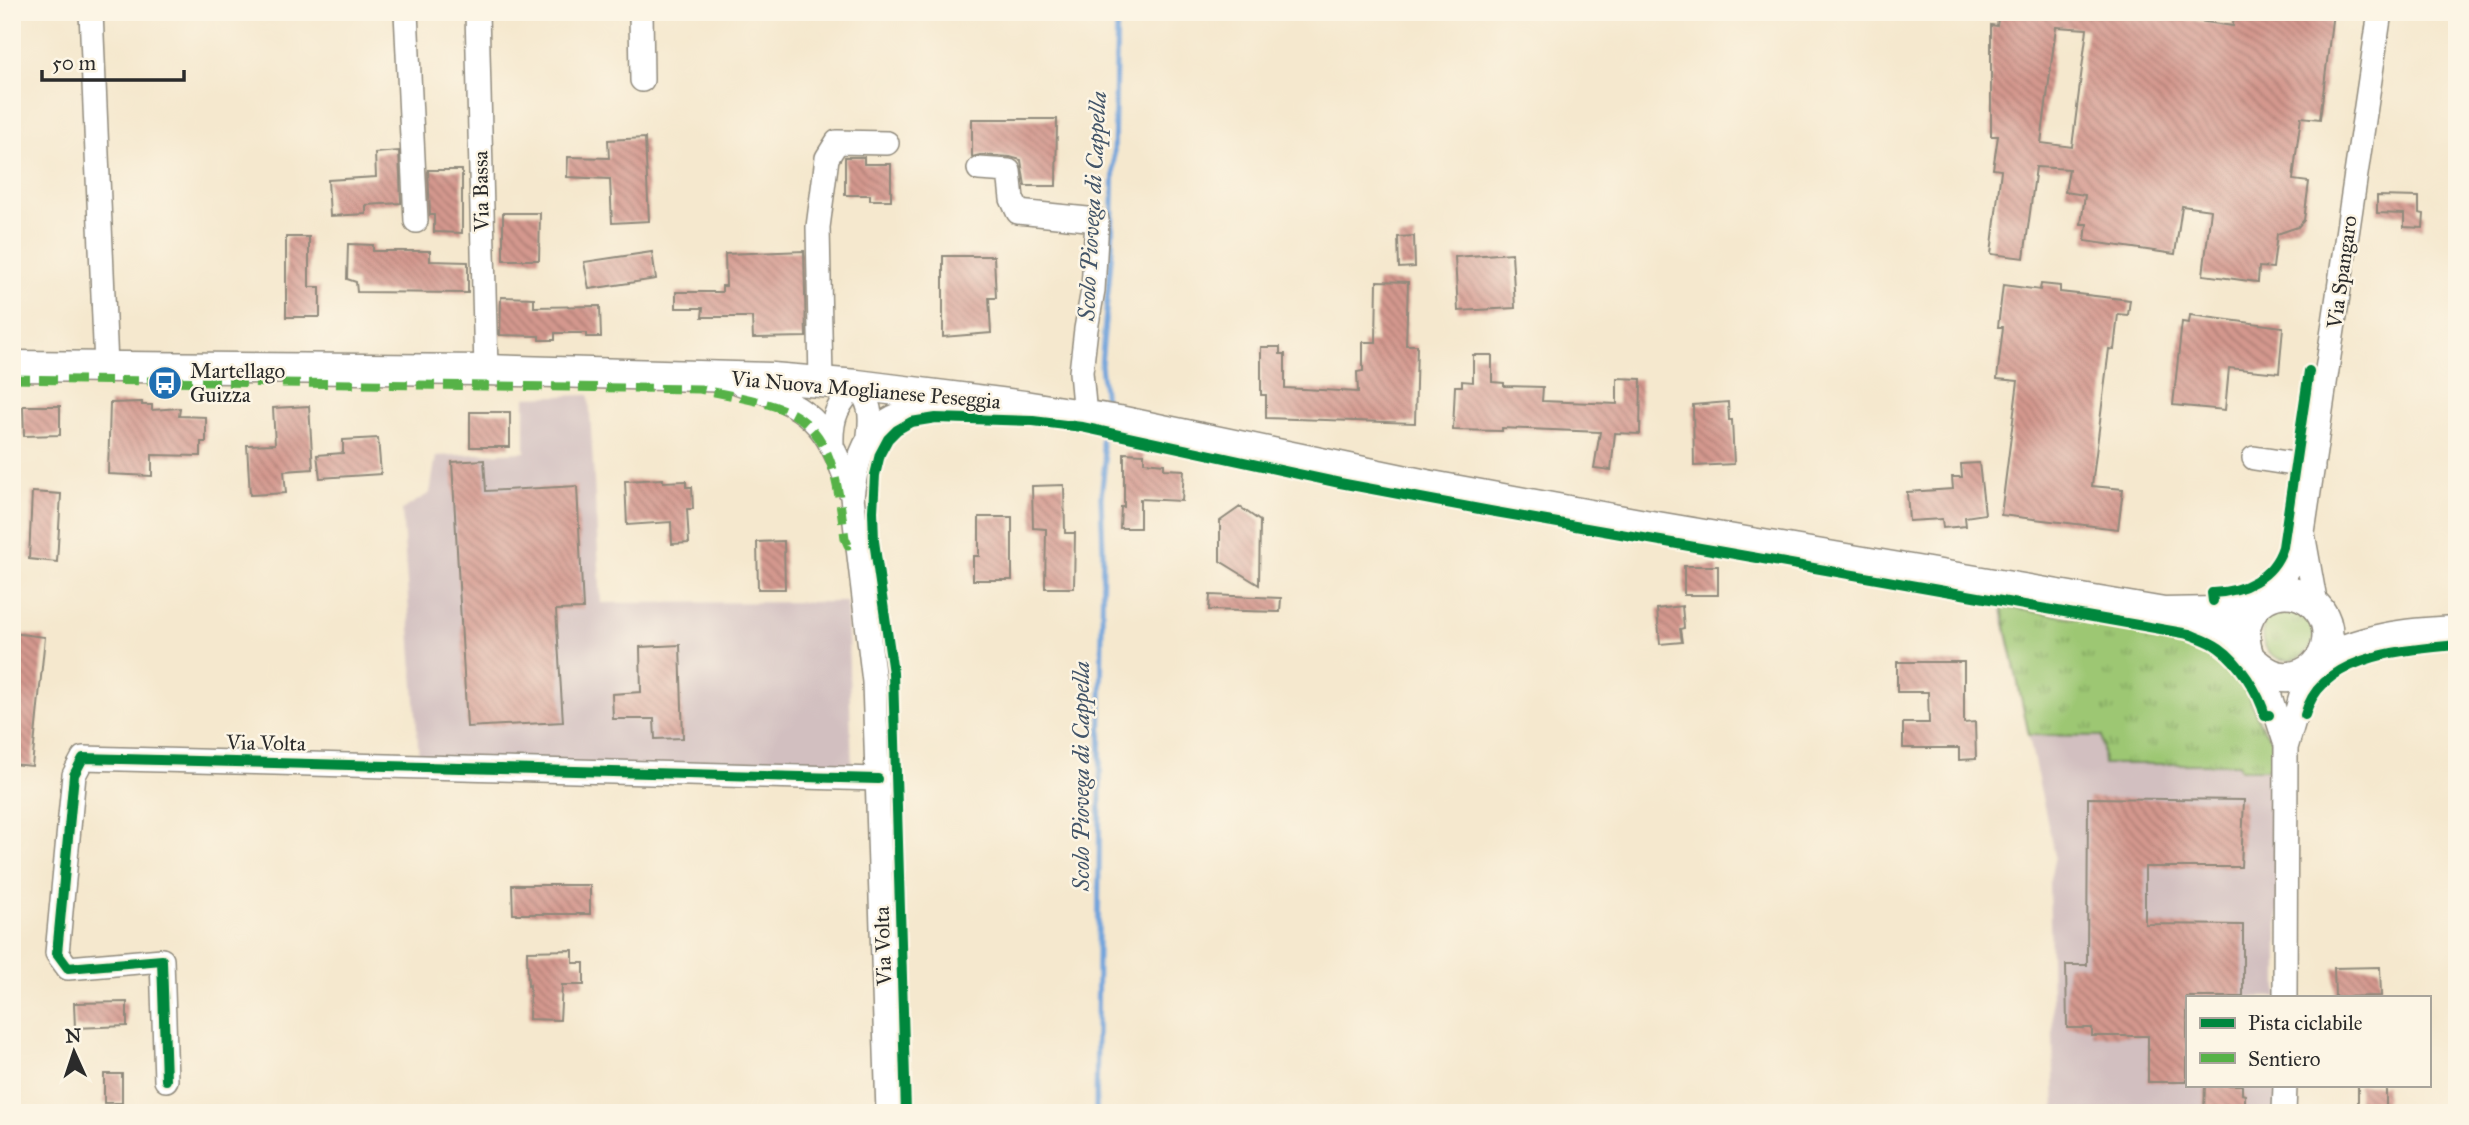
<svg xmlns="http://www.w3.org/2000/svg" width="2469" height="1125" font-family="'IM FELL Great Primer',serif">
<style>
.industrial{fill:#d2bfc0}
.grass{fill:url(#grass-tufts);stroke:#64794f;stroke-width:2}
.lines{fill:none;stroke-linecap:round;stroke-linejoin:round}
.stream{stroke:#6fa3db;stroke-width:5}
.building{fill:url(#building-back-hatch);fill-rule:evenodd}
.minor-casing{stroke:#908a7c;stroke-width:26}
.major-casing{stroke:#908a7c;stroke-width:33}
.minor{stroke:#fff;stroke-width:23}
.major{stroke:#fff;stroke-width:30}
.quiet{stroke:#56b246;stroke-width:9;stroke-dasharray:18 9;stroke-linecap:butt}
.cycleway-casing{stroke:#fcf5e5;stroke-width:15}
.cycleway{stroke:#00873e;stroke-width:10}
.labels{text-anchor:middle;stroke-width:5;stroke-linejoin:round;paint-order:stroke}
.street-label{font-size:21px;fill:#2b2b2b;stroke:#fcf5e5}
.poi-label{font-size:21px;fill:#2b2b2b;stroke:#fcf5e5;text-anchor:start}
.water-label{font-size:23px;font-style:italic;fill:#435569;stroke:#fcf5e5}
</style>
<defs>
<pattern id="grass-tufts" width="24" height="20" patternUnits="userSpaceOnUse" patternTransform="scale(1.75)"><rect width="24" height="20" fill="#9dc773"/><path d="M3 7l-1-3M5 7V3M7 7l1-3M15 17l-1-3M17 17v-4M19 17l1-3" fill="none" stroke="#80a25f"/></pattern>
<pattern id="building-back-hatch" width="6" height="6" patternUnits="userSpaceOnUse" patternTransform="scale(1.75)"><rect width="6" height="6" fill="#d4988e"/><path d="M-1 5l2 2M0 0l6 6M5-1l2 2" fill="none" stroke="#ac7c74"/></pattern>
</defs>
<rect width="100%" height="100%" fill="#fcf5e5"/>
<filter id="ink" filterUnits="userSpaceOnUse"><feTurbulence type="fractalNoise" baseFrequency=".0143" numOctaves="2"/><feDisplacementMap in="SourceGraphic" scale="14" xChannelSelector="R" yChannelSelector="G"/><feConvolveMatrix kernelMatrix="1 2 1 2 8 2 1 2 1" color-interpolation-filters="sRGB"/></filter>
<filter id="wash" filterUnits="userSpaceOnUse"><feTurbulence type="fractalNoise" baseFrequency=".00686" numOctaves="4" result="noise"/><feDisplacementMap in="SourceGraphic" scale="28" xChannelSelector="R" yChannelSelector="G"/><feGaussianBlur stdDeviation="1.57" result="paint"/><feColorMatrix in="noise" values="0 0 0 0 0 0 0 0 0 0 0 0 0 0 0 0 0 1.4 0 .05"/><feComposite in="paint" operator="in"/></filter>
<g filter="url(#wash)">
<rect width="100%" height="100%" fill="#f5e8ce"/>
<path class="industrial" d="M589,395L601,603L847,602L852,771L419,759L402,510L430,493L436,456L525,452V397Z
M2000,607L2158,634L2195,643L2220,656L2249,693L2264,728L2274,739L2278,776V997H2187V1085H2278V1113H2055L2049,883L2055,856Z"/>
<path class="grass" d="M2005,607C2048,615 2193,632 2220,658C2230,667 2243,684 2249,697C2256,712 2259,727 2272,739L2274,769H2240L2238,764H2104L2102,736L2029,735L2002,608Z
M2262 634a26 26 0 1 1 52 0a26 26 0 1 1-52 0Z"/>
<g class="lines">
<path class="stream" d="M1105,402L1101,365L1112,249L1117,12
M1096,1113L1103,548L1101,497L1105,462L1101,440"/>
</g>
<g id="blocks">
<path class="building" d="M1999,12H2139L2233,26L2234,12H2333L2320,119L2301,117L2297,146L2293,180L2309,182L2304,220L2298,227L2277,234L2273,268L2259,267L2258,282L2203,275L2211,210L2182,206L2175,254L2085,241L2087,224H2081L2085,195L2065,192L2069,169L2036,167L2024,258L1991,254L2001,170L1993,169L1998,136H1991V25L1997,26ZM2056,27L2087,29L2072,147L2041,143Z
M972,119H1057L1056,186H1025L1021,160L1010,157L980,155L972,157Z
M645,138L649,221L612,223L610,179L567,177L568,157L609,158L608,140Z
M399,151L401,203L366,205V214L330,216L328,180L376,177L375,153Z
M845,157H864V164H891V200H870V195H845Z
M428,170H462V233L434,232V215H430Z
M2377,196L2419,197V213L2424,214L2423,228L2404,227V214L2377,213Z
M503,213H540L539,260H503Z
M1414,236L1415,267L1399,268L1398,237Z
M286,237H309V287H320V317H286Z
M348,244L373,245V251H430V261L468,262V293L357,292L356,282L347,279Z
M804,251L806,337L753,338L752,317H702L703,308H676V292H722V286H726L725,254Z
M652,252L656,279L589,289L584,262Z
M1512,253L1515,308L1458,311L1455,257Z
M943,256H994L996,298H989L991,333L943,337Z
M1377,281L1408,282L1406,345H1417L1415,423L1266,418V395H1261V347H1280V354H1285V388L1358,392L1357,372L1363,371V342H1376Z
M2041,284L2060,286V292L2130,300L2128,315L2118,314L2114,350L2109,349L2092,486L2123,489L2118,529L2001,515L2018,381L1997,379L2003,327H1998L2003,285L2040,290Z
M501,297L534,298V307L600,306L601,337H586V333H555V340H539V336L500,335Z
M2190,315L2283,327L2279,373L2229,368L2225,410L2173,405L2182,322L2189,323Z
M1473,355H1492V382L1504,383V386L1543,387L1542,401L1617,404V378L1641,379L1640,434L1615,433L1611,470L1594,468L1600,432L1502,428V431L1453,430L1455,386H1462V381L1473,382Z
M142,402V405H152V410L180,408L179,416L206,417V442H201V456L152,455V476L108,474L110,403Z
M1728,402L1729,420H1732L1734,464L1694,466L1693,405Z
M23,406H60V435L24,436Z
M309,406L313,469L284,471L286,493L250,495L247,445L275,444L273,408Z
M470,412H510V447H470Z
M378,438L381,474L320,478L317,455L343,453V440Z
M1124,453L1144,454V462L1164,464V469L1184,470L1182,501L1140,499V528H1120L1121,507H1124Z
M484,460L486,491L577,486L583,609L556,610L563,722L467,727L452,462Z
M1979,463L1985,514L1965,517L1966,526L1943,528L1942,519L1909,521L1907,492L1953,489L1952,477H1962L1961,464Z
M663,479V482L686,481V487H692L693,509H687L689,543L672,544L671,522L627,525L625,481Z
M1064,485L1065,533H1075L1074,588H1045L1046,529L1033,528L1032,486Z
M32,492L61,494L57,562L29,559Z
M1240,507L1260,521L1259,585L1220,561V521Z
M979,517H1012V580H973V556H979Z
M784,541L785,589H758L757,542Z
M1684,566H1718V595H1684Z
M1210,595L1281,598L1280,612L1209,610Z
M1682,606L1684,628L1680,629L1682,642L1660,644L1657,609Z
M12,633L45,637L32,766L12,764Z
M680,645L683,738L655,739L654,719H613L612,694L641,692L640,647Z
M1897,662H1964V723L1975,722L1976,759L1959,760V748H1903V723H1929L1928,692H1897Z
M2088,798L2244,800L2241,867H2145V924L2243,925V997H2187V1082H2148V1036H2092V1028H2067L2066,965H2087Z
M512,885H590V914H513Z
M573,950V963H584V985H562L560,1020L529,1019L530,985L528,986L527,951Z
M2380,967L2381,996L2335,997L2334,968Z
M127,1002V1026L75,1028L74,1003Z
M104,1074H122V1103H104Z
M2205,1085H2242V1094L2245,1095V1113H2204Z
M2358,1085H2386V1113H2358Z"/>
</g>
</g>
<g filter="url(#ink)">
<use href="#blocks" fill-opacity="0" stroke="#908a7c" stroke-width="2"/>
<g class="lines">
<g class="minor-casing">
<path id="minor" d="M91,12L106,366
M406,12L416,221
M477,12L486,370
M641,12L642,80
M979,169L1009,171L1012,199L1018,212L1097,220L1093,290L1086,329L1081,372L1085,416
M821,382L818,227L827,158L837,142L887,143
M739,383C809,407 826,419 850,491
M832,444C831,417 838,403 857,385C870,402 872,414 869,435
M2254,458L2313,467
M2303,533L2316,606
M2267,597L2288,570L2303,532L2380,12
M2258,667L2267,687L2286,745
M2285,997L2286,748L2308,672
M166,1080L162,960L68,968L57,953L74,775L83,758L878,779
M888,1113L874,682L852,497C860,426 884,410 953,404
M2284,1113L2285,1085"/>
</g>
<g class="major-casing">
<path id="major" d="M12,366L486,370L772,378L857,385L1024,406L1119,421L1426,485L1645,525L2164,613L2216,612L2257,604
M2180,619C2197,625 2214,631 2229,641C2253,658 2269,687 2302,674C2314,669 2323,659 2326,647C2329,634 2328,622 2320,611C2290,570 2228,602 2249,657
M2317,663C2359,638 2409,633 2457,631"/>
</g>
<use href="#minor" class="minor"/>
<use href="#major" class="major"/>
<path class="quiet" d="M12,379L700,389C726,395 776,402 798,417C836,441 839,498 845,538L848,545L850,544"/>
<g class="cycleway-casing">
<path id="cycleway" d="M2213,601L2212,593C2243,592 2273,578 2283,547L2309,371
M2305,715C2321,654 2405,650 2457,645
M166,1080L162,960L68,968L57,953L74,775L83,758L878,779
M906,1113L893,673L874,541L873,511L875,475L880,454L888,439L897,430L911,422L936,418L1033,421L1082,427L1340,483L1490,511L2189,634C2199,638 2210,641 2219,648C2238,661 2260,694 2265,716L2269,715"/>
</g>
<use href="#cycleway" class="cycleway"/>
</g>
</g>
<defs>
<g id="bus-disc" transform="scale(1.75)"><circle r="9.5" fill="#1f6fb2" stroke="#fcf5e5"/><path d="M-5-6H5V4H4V6H2V4H-2V6H-4V4H-5ZM-3.5-4V0h7V-4ZM-3.5 1.2v1.5H-2V1.2ZM2 1.2v1.5H3.5V1.2Z" fill="#fff"/></g>
</defs>
<g fill-rule="evenodd">
<use href="#bus-disc" x="165" y="383"/>
</g>
<g class="labels">
<g class="street-label">
<text transform="translate(481 191) rotate(-91)" y="7">Via Bassa</text>
<text transform="translate(2342 272) rotate(-82)" y="7">Via Spangaro</text>
<text transform="translate(866 390) rotate(5)" y="7">Via Nuova Moglianese Peseggia</text>
<text transform="translate(266 743) rotate(1)" y="7">Via Volta</text>
<text transform="translate(883 946) rotate(-92)" y="7">Via Volta</text>
</g>
<g class="poi-label">
<text x="190" y="378">Martellago<tspan x="190" dy="24">Guizza</tspan></text>
</g>
<g class="water-label">
<text transform="translate(1092 206) rotate(-87)" y="8">Scolo Piovega di Cappella</text>
<text transform="translate(1081 776) rotate(-90)" y="8">Scolo Piovega di Cappella</text>
</g>
</g>
<rect width="2469" height="1125" fill="none" stroke="#fcf5e5" stroke-width="42"/>
<rect x="2186" y="996" width="245" height="91" fill="#fcf5e5" stroke="#a8a49b" stroke-width="2"/>
<rect x="2200" y="1018" width="35" height="10" fill="#00873e" stroke="#a8a49b" stroke-width="2"/>
<text x="2248" y="1030" font-size="21" fill="#2b2b2b">Pista ciclabile</text>
<rect x="2200" y="1053" width="35" height="10" fill="#56b246" stroke="#a8a49b" stroke-width="2"/>
<text x="2248" y="1066" font-size="21" fill="#2b2b2b">Sentiero</text>
<g transform="translate(74 1052) rotate(357)" stroke="#fcf5e5" stroke-width="5" paint-order="stroke">
<path d="M0-5L12 26L0 18L-12 26Z" fill="#2b2b2b"/>
<text y="-10" font-size="19" font-weight="bold" text-anchor="middle" fill="#2b2b2b">N</text>
</g>
<path d="M42 70v10h142v-10" fill="none" stroke="#2b2b2b" stroke-width="3.5"/>
<text x="52" y="70" font-size="21" fill="#2b2b2b" stroke="#fcf5e5" stroke-width="5" paint-order="stroke">50 m</text>
</svg>
